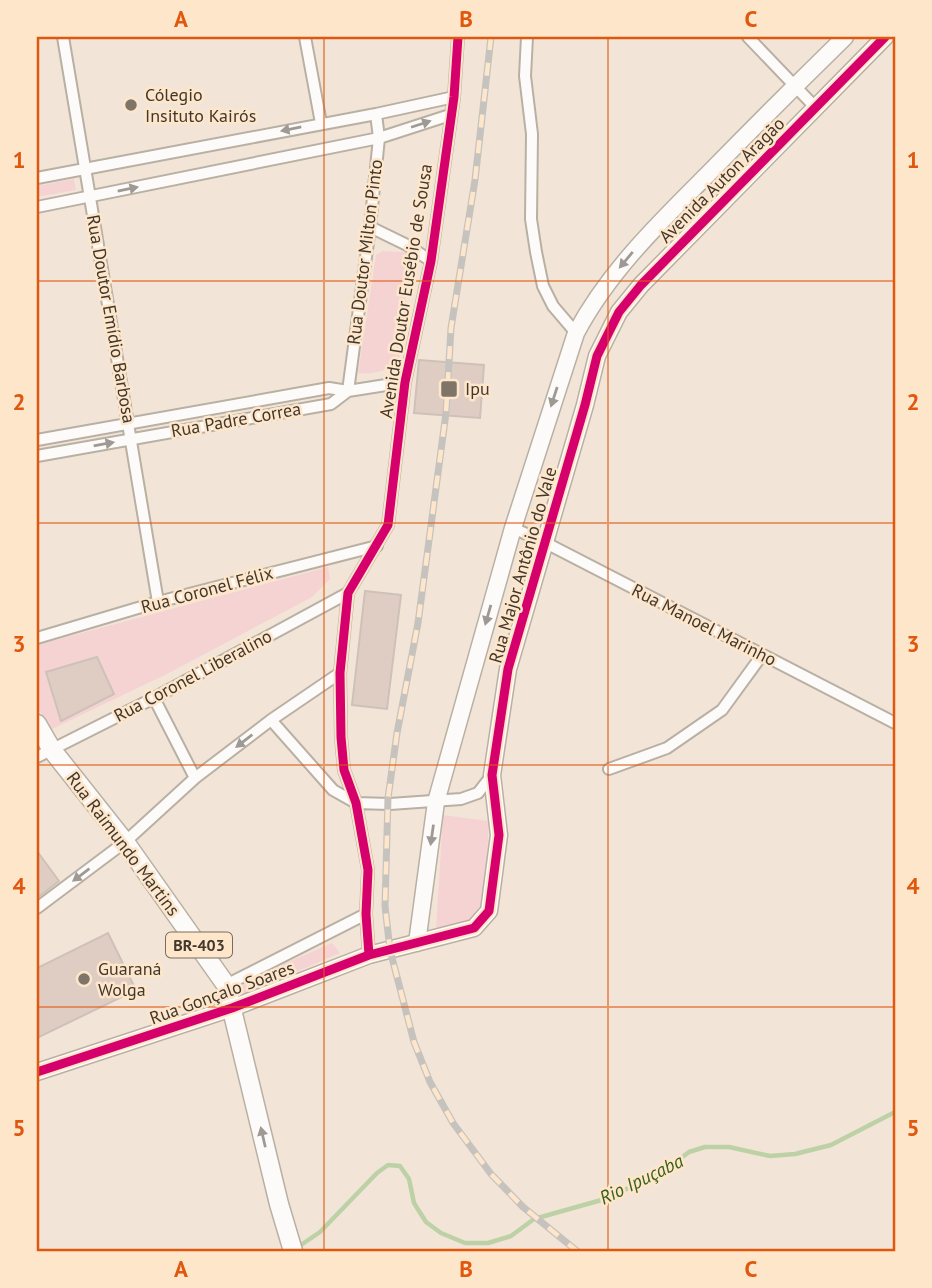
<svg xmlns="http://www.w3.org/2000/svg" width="932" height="1288" font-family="'PT Sans',sans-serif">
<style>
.green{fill:#f6d3d3}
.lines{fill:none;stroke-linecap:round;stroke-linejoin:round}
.stream{stroke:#bdd1a7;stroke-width:4.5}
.building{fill:#dfcdc3;stroke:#cec1b9;stroke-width:2}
.street-casing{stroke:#b9b0a4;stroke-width:14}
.secondary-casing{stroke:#b9b0a4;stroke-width:19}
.primary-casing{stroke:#b9b0a4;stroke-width:21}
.street{stroke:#fdfbf9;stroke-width:10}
.secondary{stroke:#fdfbf9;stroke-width:16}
.primary{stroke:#fdfbf9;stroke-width:18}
.rail-casing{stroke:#c6c3bf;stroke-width:7}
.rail{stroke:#fee6cb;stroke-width:4.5;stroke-dasharray:13;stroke-linecap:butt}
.cycleway-casing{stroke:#fee6cb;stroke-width:13}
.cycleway{stroke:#d6006c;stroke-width:9}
.oneway{fill:#9f9993}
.grid{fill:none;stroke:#e0570e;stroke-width:2;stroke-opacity:0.55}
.poi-dot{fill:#7f7468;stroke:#fee6cb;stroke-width:2.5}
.labels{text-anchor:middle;stroke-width:5;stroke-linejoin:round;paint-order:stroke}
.shield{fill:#fee6cb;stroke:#7a6c5c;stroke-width:2}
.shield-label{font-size:16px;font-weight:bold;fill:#41372d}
.poi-label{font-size:18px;fill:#41372d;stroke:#fee6cb;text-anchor:start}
.street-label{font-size:18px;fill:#41372d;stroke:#fee6cb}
.water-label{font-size:19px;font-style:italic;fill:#386119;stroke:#fee6cb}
.neatline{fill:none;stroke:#e0570e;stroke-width:2.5}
.grid-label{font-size:23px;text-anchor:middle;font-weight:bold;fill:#e0570e}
</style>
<rect width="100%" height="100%" fill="#f2e5d7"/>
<path class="green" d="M74,179L76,190L37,197V186Z
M383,251L406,252L410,258L399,362C388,371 372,375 358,373L376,255Z
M328,567L330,579L312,597L169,673L50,730L37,706V645Z
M443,815L489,821L485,899L472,920L447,930L436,929Z
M332,943L340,953L245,994L241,989L245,981Z"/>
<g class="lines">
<path class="stream" d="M298,1247L320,1232L377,1173L388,1165L400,1166L409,1179L414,1203L426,1222L441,1233L465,1243H488L511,1236L534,1219L605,1199L661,1173L689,1152L705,1147H729L770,1156L795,1154L831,1145L895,1112"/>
</g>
<path class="building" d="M419,360L484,365L480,418L414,413Z
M365,591L401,595L387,709L352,705Z
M97,657L114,694L61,721L46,672Z
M37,851L59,881L37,898Z
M108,933L136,990L37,1038V968Z"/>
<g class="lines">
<g class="street-casing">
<path id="street" d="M63,37L158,602
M305,37L321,123
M527,37L525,76L532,134L531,219L536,252L543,286L553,306L576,333
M748,37L816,108
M37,178L376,114L454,97
M37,207L379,138L450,115
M370,227L407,245L431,261
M348,391L370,227L379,138L376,114
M37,440L329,388L348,391L405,382
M37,456L331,404L348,391
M513,528L544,542L895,723
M37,638L158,602L377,546
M154,698L195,778
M271,720L333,790L356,803L390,804L461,799L478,793L492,775
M37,757L154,698L348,593
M609,769L667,748L722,710L762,655
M37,908L125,842L195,778L271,720L340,673
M369,955L366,914L368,870L356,803L344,770L341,737L340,673L348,593L388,525L405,382L431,261L454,97L458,37
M226,985L366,914"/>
</g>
<g class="secondary-casing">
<path id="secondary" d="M417,943L436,802L513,528L576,333C609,271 660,222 709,173C754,127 799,82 845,37
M37,1072L232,1008L369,955L474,928L489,911L499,835L492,775L508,669L585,405L597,356L619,312L641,285L885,37"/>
</g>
<g class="primary-casing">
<path id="primary" d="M37,724L52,750L125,842L226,985L279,1204L293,1251"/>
</g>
<use href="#street" class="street"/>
<use href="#secondary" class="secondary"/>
<use href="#primary" class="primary"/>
<g class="rail-casing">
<path id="rail" d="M491,37L475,180L451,328L446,413L418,623L397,733L388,798L385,906L390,950L414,1042L430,1082L453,1123L491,1174L523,1207L577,1251"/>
</g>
<use href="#rail" class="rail"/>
<g class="cycleway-casing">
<path id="cycleway" d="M369,955L366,914L368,870L356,803L344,770L341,737L340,673L348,593L388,525L405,382L431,261L454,97L458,37
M37,1072L232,1008L369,955L474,928L489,911L499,835L492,775L508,669L585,405L597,356L619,312L641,285L885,37"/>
</g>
<use href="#cycleway" class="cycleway"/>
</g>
<defs><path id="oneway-solid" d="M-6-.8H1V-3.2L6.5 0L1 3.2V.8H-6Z" transform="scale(1.75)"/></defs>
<g class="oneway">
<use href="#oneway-solid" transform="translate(421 124) rotate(-18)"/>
<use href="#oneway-solid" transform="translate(291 129) rotate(169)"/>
<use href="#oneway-solid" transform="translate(128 189) rotate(-11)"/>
<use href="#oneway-solid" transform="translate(626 260) rotate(130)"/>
<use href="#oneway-solid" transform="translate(554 397) rotate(108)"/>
<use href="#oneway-solid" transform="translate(104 444) rotate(-10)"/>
<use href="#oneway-solid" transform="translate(488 615) rotate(106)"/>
<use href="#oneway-solid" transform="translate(244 741) rotate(142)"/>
<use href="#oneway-solid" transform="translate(432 835) rotate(98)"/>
<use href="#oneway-solid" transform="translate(81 875) rotate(143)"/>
<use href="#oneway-solid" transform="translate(263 1137) rotate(-103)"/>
</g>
<path class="grid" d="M324,37V1251M608,37V1251M37,281H895M37,523H895M37,765H895M37,1007H895"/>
<g class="poi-dot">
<circle cx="131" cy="105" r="7"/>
<rect x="440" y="380" width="18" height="18" rx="3.5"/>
<circle cx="84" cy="979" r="7"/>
</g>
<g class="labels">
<rect class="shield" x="166" y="932.5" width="66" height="25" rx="5"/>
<g class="shield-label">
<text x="199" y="951">BR-403</text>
</g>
<g class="poi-label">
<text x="145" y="101">Cólegio<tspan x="145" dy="21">Insituto Kairós</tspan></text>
<text x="465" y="395">Ipu</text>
<text x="98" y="975">Guaraná<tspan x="98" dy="21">Wolga</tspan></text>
</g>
<g class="street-label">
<text transform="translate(722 180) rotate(-45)" y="6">Avenida Auton Aragão</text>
<text transform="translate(365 252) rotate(-83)" y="6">Rua Doutor Milton Pinto</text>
<text transform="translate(406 291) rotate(-81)" y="6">Avenida Doutor Eusébio de Sousa</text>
<text transform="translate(111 319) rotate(80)" y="6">Rua Doutor Emídio Barbosa</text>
<text transform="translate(236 420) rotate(-10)" y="6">Rua Padre Correa</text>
<text transform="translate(523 565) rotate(-74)" y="6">Rua Major Antônio do Vale</text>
<text transform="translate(207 590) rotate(-15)" y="6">Rua Coronel Félix</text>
<text transform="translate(704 625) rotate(27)" y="6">Rua Manoel Marinho</text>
<text transform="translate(193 676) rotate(-28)" y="6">Rua Coronel Liberalino</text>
<text transform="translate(123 844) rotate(53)" y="6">Rua Raimundo Martins</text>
<text transform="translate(222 993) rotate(-20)" y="6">Rua Gonçalo Soares</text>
</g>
<g class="water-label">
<text transform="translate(641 1179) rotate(-26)" y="7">Rio Ipuçaba</text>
</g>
</g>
<rect width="932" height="1288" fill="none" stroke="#fee6cb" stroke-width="77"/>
<rect x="38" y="38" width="856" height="1212" class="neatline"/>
<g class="grid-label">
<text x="181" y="27">A</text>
<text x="466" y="27">B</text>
<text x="751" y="27">C</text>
<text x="19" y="168">1</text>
<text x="913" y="168">1</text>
<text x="19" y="410">2</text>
<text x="913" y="410">2</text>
<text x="19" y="652">3</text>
<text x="913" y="652">3</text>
<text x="19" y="894">4</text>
<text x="913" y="894">4</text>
<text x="19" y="1136">5</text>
<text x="913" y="1136">5</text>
<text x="181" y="1277">A</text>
<text x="466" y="1277">B</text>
<text x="751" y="1277">C</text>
</g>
</svg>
